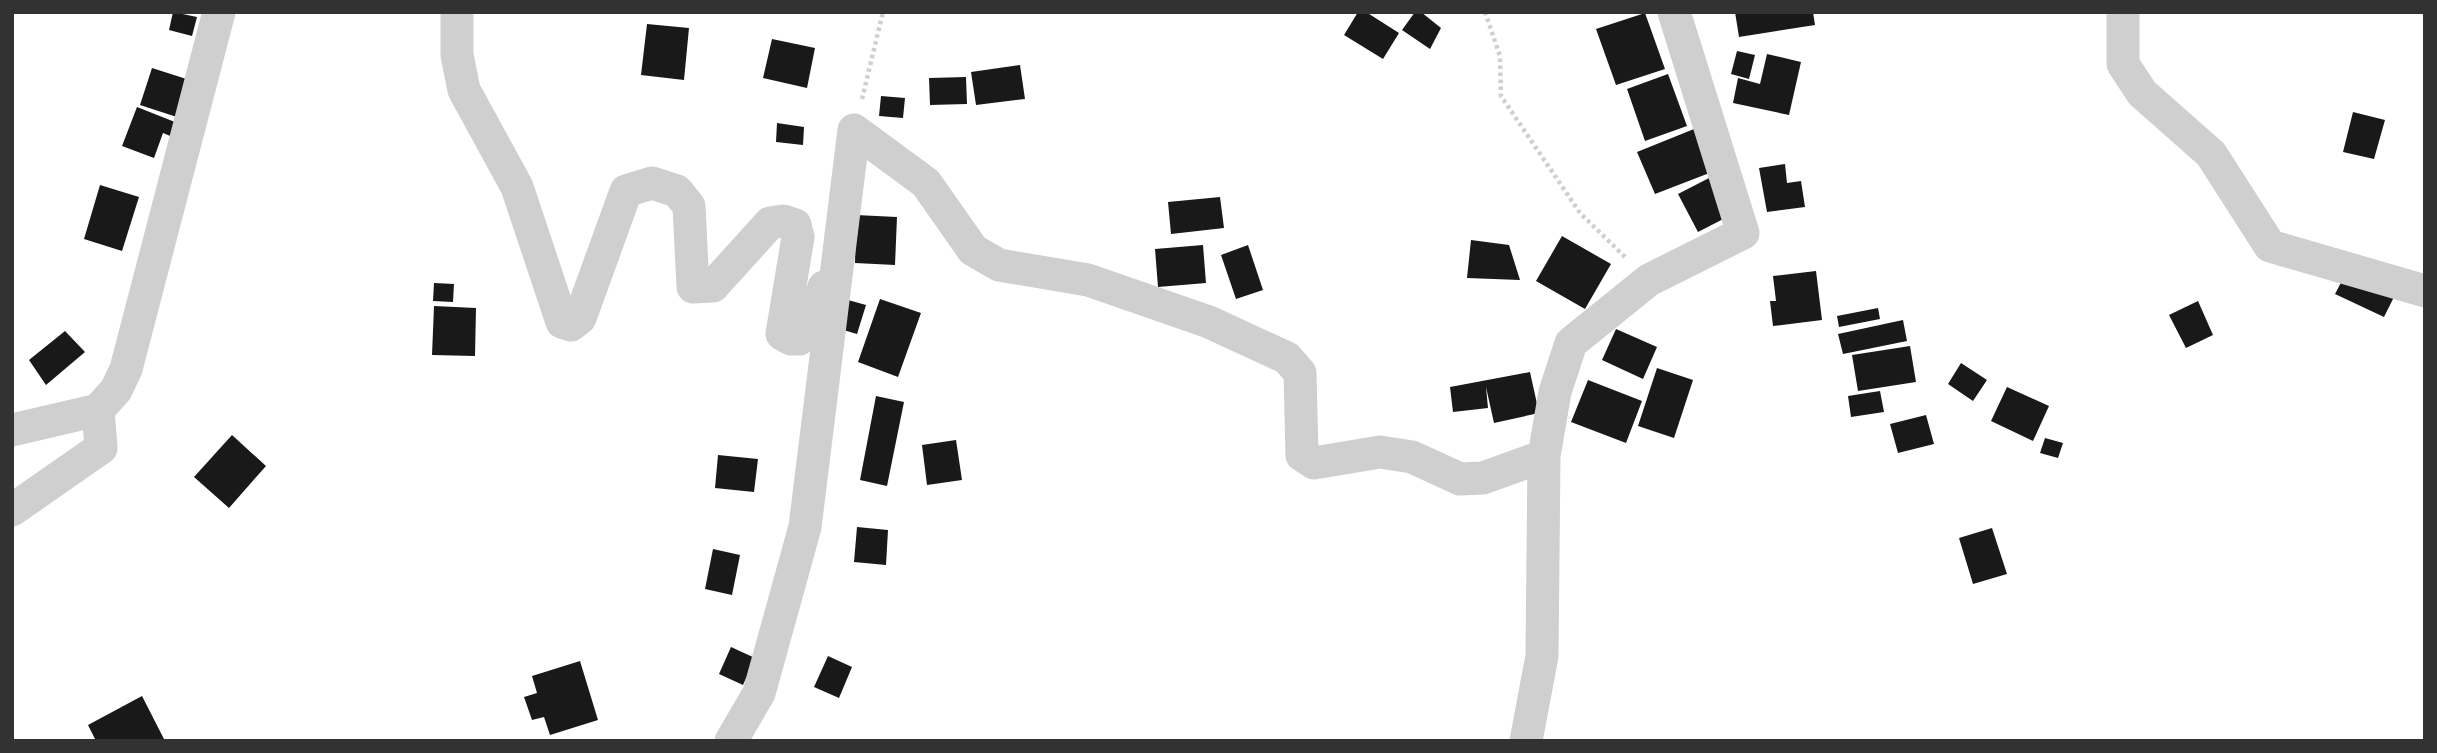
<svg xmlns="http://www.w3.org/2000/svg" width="2437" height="753" font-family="Poppins,sans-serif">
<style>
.building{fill:#191919}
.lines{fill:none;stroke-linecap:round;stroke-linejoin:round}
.path{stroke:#cfcfcf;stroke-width:4.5;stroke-dasharray:3.5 3.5;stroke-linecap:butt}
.minor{stroke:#cfcfcf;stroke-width:33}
</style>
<rect width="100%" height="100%" fill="#fff"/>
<path class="building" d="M173,12L197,17L192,36L169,30Z
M1358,12H1366L1399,33L1383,59L1344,35Z
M1415,12H1421L1441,28L1430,49L1402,30Z
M1735,12H1813L1815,25L1739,37Z
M1645,13L1665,69L1616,85L1596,29Z
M647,24L689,28L684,80L641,75Z
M772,39L815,48L807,88L763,78Z
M1737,51L1755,55L1749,79L1731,74Z
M1767,54L1801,62L1789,115L1733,103L1738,78L1760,84Z
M1020,65L1025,99L976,105L971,72Z
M152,68L199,83L186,120L140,105Z
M1668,74L1687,126L1645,141L1627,89Z
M966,77L967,104L930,105L929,78Z
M881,96L905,98L903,118L879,116Z
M137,107L185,126L180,140L163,133L154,158L122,146Z
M2353,112L2385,120L2374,159L2343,152Z
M777,123L804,127L803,145L776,142Z
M1694,129L1712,172L1655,194L1637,152Z
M1785,164L1787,183L1801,181L1805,207L1767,212L1759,168Z
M1711,177L1731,215L1698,232L1678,194Z
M100,185L139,197L122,251L84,239Z
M1220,197L1224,228L1171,234L1168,202Z
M856,215L897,217L895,265L855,263Z
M1562,236L1611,264L1585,309L1536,281Z
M1471,240L1509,245L1520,280L1467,278Z
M1203,245L1206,283L1158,287L1155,249Z
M1248,245L1263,290L1236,299L1221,255Z
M1816,271L1822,320L1773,326L1770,301H1776L1773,276Z
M2347,271L2395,295L2384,317L2335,294Z
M434,283L454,284L453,302L433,301Z
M841,298L866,305L857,334L833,327Z
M880,299L921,313L898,377L858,362Z
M2198,301L2213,335L2186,348L2169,315Z
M434,306L476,308L475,356L432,355Z
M1878,308L1880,319L1839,327L1837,316Z
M1903,320L1907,341L1843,354L1838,334Z
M1616,329L1657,347L1643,379L1602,360Z
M65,331L85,352L46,385L29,360Z
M1910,346L1916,382L1858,391L1852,355Z
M1961,363L1987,380L1973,401L1948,384Z
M1657,368L1693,380L1674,438L1638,426Z
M1530,372L1539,413L1494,423L1486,387L1488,408L1453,412L1450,387Z
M1588,380L1642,401L1626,443L1571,422Z
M2007,387L2049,406L2033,441L1991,421Z
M1880,391L1884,412L1851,417L1848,396Z
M876,396L904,402L887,486L860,480Z
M1926,415L1934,444L1898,453L1890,424Z
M232,435L266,466L229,508L194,477Z
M2045,438L2063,443L2058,458L2040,453Z
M956,440L962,480L927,485L922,445Z
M718,455L758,459L754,492L715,488Z
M857,527L888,530L886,565L854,562Z
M1992,528L2007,574L1973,584L1959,538Z
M713,549L740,555L732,595L705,589Z
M731,647L755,658L743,685L719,674Z
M828,656L852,667L839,698L814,687Z
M580,661L598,720L550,735L544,717L532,720L524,697L537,693L532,676Z
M142,696L165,741H96L88,725Z"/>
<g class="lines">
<path class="path" d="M1485,12L1500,56L1501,96L1580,213L1626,258
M862,99L883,12"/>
<path class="minor" d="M457,12V55L464,90L517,187L562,322L571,325L580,318L626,191L652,183L677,191L689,206L693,287L713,286L770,223L783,221L795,225L798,237L782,334L791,339H799L813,318L824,287
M2123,12V64L2142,93L2211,154L2270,246L2425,291
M12,430L98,410L116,390L126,369L219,12
M12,510L101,448L98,410
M731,741L759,693L805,527L854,130L926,183L973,250L999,265L1088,280L1209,322L1287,358L1300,373L1302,455L1314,463L1380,452L1412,457L1460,479L1483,478L1544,456
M1526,741L1542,656L1544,456L1555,392L1571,343L1649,280L1743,233L1674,12"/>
</g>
<rect width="2437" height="753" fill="none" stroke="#323232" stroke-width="28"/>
</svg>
